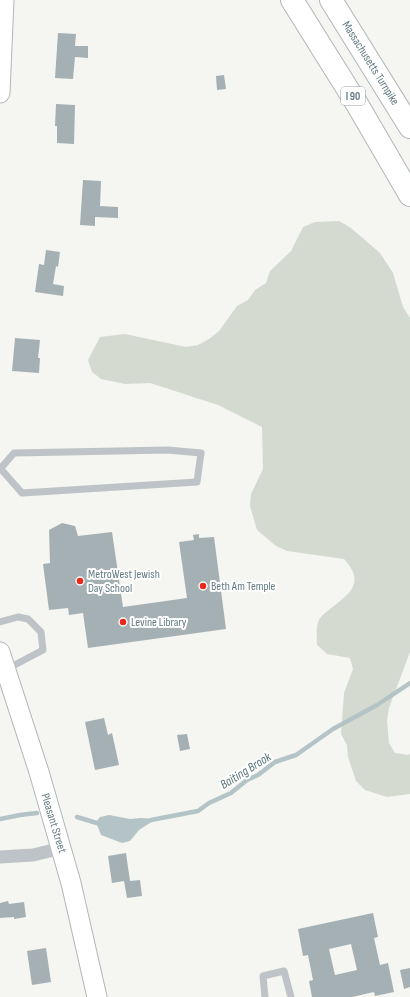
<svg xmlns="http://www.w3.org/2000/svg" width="410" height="997" font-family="'Sofia Sans Condensed',sans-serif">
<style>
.green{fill:#d5dad0}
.water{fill:#b4c4c6}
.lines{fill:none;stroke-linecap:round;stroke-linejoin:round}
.stream{stroke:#b4c4c6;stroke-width:4.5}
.building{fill:#a5b0b4;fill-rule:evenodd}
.secondary-casing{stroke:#b0b7bb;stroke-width:21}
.highway-casing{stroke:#b1b6b8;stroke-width:24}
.lane{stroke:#bdc3c6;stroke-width:7}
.street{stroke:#bdc3c6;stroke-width:13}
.secondary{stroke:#fff;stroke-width:19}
.highway{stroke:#fff;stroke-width:22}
.poi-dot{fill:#ea291c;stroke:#fff;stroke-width:1.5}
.labels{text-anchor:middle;stroke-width:4;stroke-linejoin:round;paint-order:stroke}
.shield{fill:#fff;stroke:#92a2a9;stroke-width:1}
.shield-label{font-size:11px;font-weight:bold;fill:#637a84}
.street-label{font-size:12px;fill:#637a84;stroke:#fff}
.poi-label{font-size:12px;fill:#637a84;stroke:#fff;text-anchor:start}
.water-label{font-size:13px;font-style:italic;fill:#5a767a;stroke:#fff}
</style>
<rect width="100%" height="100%" fill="#f5f5f1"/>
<path class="green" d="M339,221L351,228L380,253L393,273L403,307L410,318V652L389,708L387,720L389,743L395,753L408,755L410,754V794L387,797L365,790L356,781L348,757L347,745L341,734L344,693L353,669L350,658L327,654L317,645C317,636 315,624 321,617C323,614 327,612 330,609C350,593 366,583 344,559L287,551L276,546L257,530L250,506L251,494L263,469L262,427L218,405L150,383L125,384L101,379L92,372L88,360L100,337L125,334L186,347L198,345L209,339L219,331L237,306L248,300L255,290L266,283L270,271L291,251L303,227L315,222Z"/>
<path class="water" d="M109,815L130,819L141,818L156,819L139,830L130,841L122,843L101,835L96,822L100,817Z"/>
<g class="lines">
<path class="stream" d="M77,817L100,824
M0,819L20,815L37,813
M151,820L198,811L209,803L231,793L247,780L258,775L275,762L296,755L333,729L377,705L410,683"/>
</g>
<path class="building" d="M58,33L76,34L75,46H88V58L75,57L73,79L55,78Z
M224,75L226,89L217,90L216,76Z
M56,104L75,105L74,144L57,143V126H55Z
M83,180L101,181L100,206L118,207V218L95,217V226L80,225Z
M46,250L60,252L58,267L56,266L53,284L64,286L63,296L35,292L39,264L44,265Z
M15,338L40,340L38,358H40L39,373L12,371Z
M62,523L75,526L78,536L112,532L123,607L187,598L179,542L194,540L193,535L199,534V538L214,537L226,629L88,648L83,613L69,615L68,608L49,610L43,564L50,563L49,530Z
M104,718L108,735L112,733L119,765L95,770L85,722Z
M187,734L190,749L180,751L177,735Z
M126,853L130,881L140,880L142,896L127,898L124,881L112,883L108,856Z
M8,901L9,904L24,902L26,917L14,919V917L0,918V903Z
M373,913L378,937L374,938L380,965L388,963L394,992L375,996L374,992L352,997H312L309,981L313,980L308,955L303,956L298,929ZM351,944L357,970L335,975L329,949Z
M46,948L51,982L32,985L27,951Z
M410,968V987L404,989L400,970Z"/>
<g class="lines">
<g class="secondary-casing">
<path id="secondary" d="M0,93L4,0
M0,652L39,772L71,883L97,997"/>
</g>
<g class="highway-casing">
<path id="highway" d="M292,0L357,104L410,195
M331,0L410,127"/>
</g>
<path class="lane" d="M0,468L22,493L197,482L201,453L168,450L14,453L1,468
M0,622L18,617L28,619L41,632L43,650L7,669
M265,997L263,976L284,971L291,997"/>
<path class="street" d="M0,857L33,855L62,848"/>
<use href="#secondary" class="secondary"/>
<use href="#highway" class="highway"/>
</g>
<g class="poi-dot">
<circle cx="80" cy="581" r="4"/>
<circle cx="203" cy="586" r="4"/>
<circle cx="123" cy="622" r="4"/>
</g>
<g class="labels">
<rect class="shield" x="341" y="87" width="24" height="18" rx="3"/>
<g class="shield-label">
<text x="353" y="100">I 90</text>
</g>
<g class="street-label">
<text transform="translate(371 63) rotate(58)" y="4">Massachusetts Turnpike</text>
<text transform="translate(54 823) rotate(73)" y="4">Pleasant Street</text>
</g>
<g class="poi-label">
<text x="88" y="578">MetroWest Jewish<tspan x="88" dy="14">Day School</tspan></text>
<text x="211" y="590">Beth Am Temple</text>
<text x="131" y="626">Levine Library</text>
</g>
<g class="water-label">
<text transform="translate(245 770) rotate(-32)" y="5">Baiting Brook</text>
</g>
</g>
</svg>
